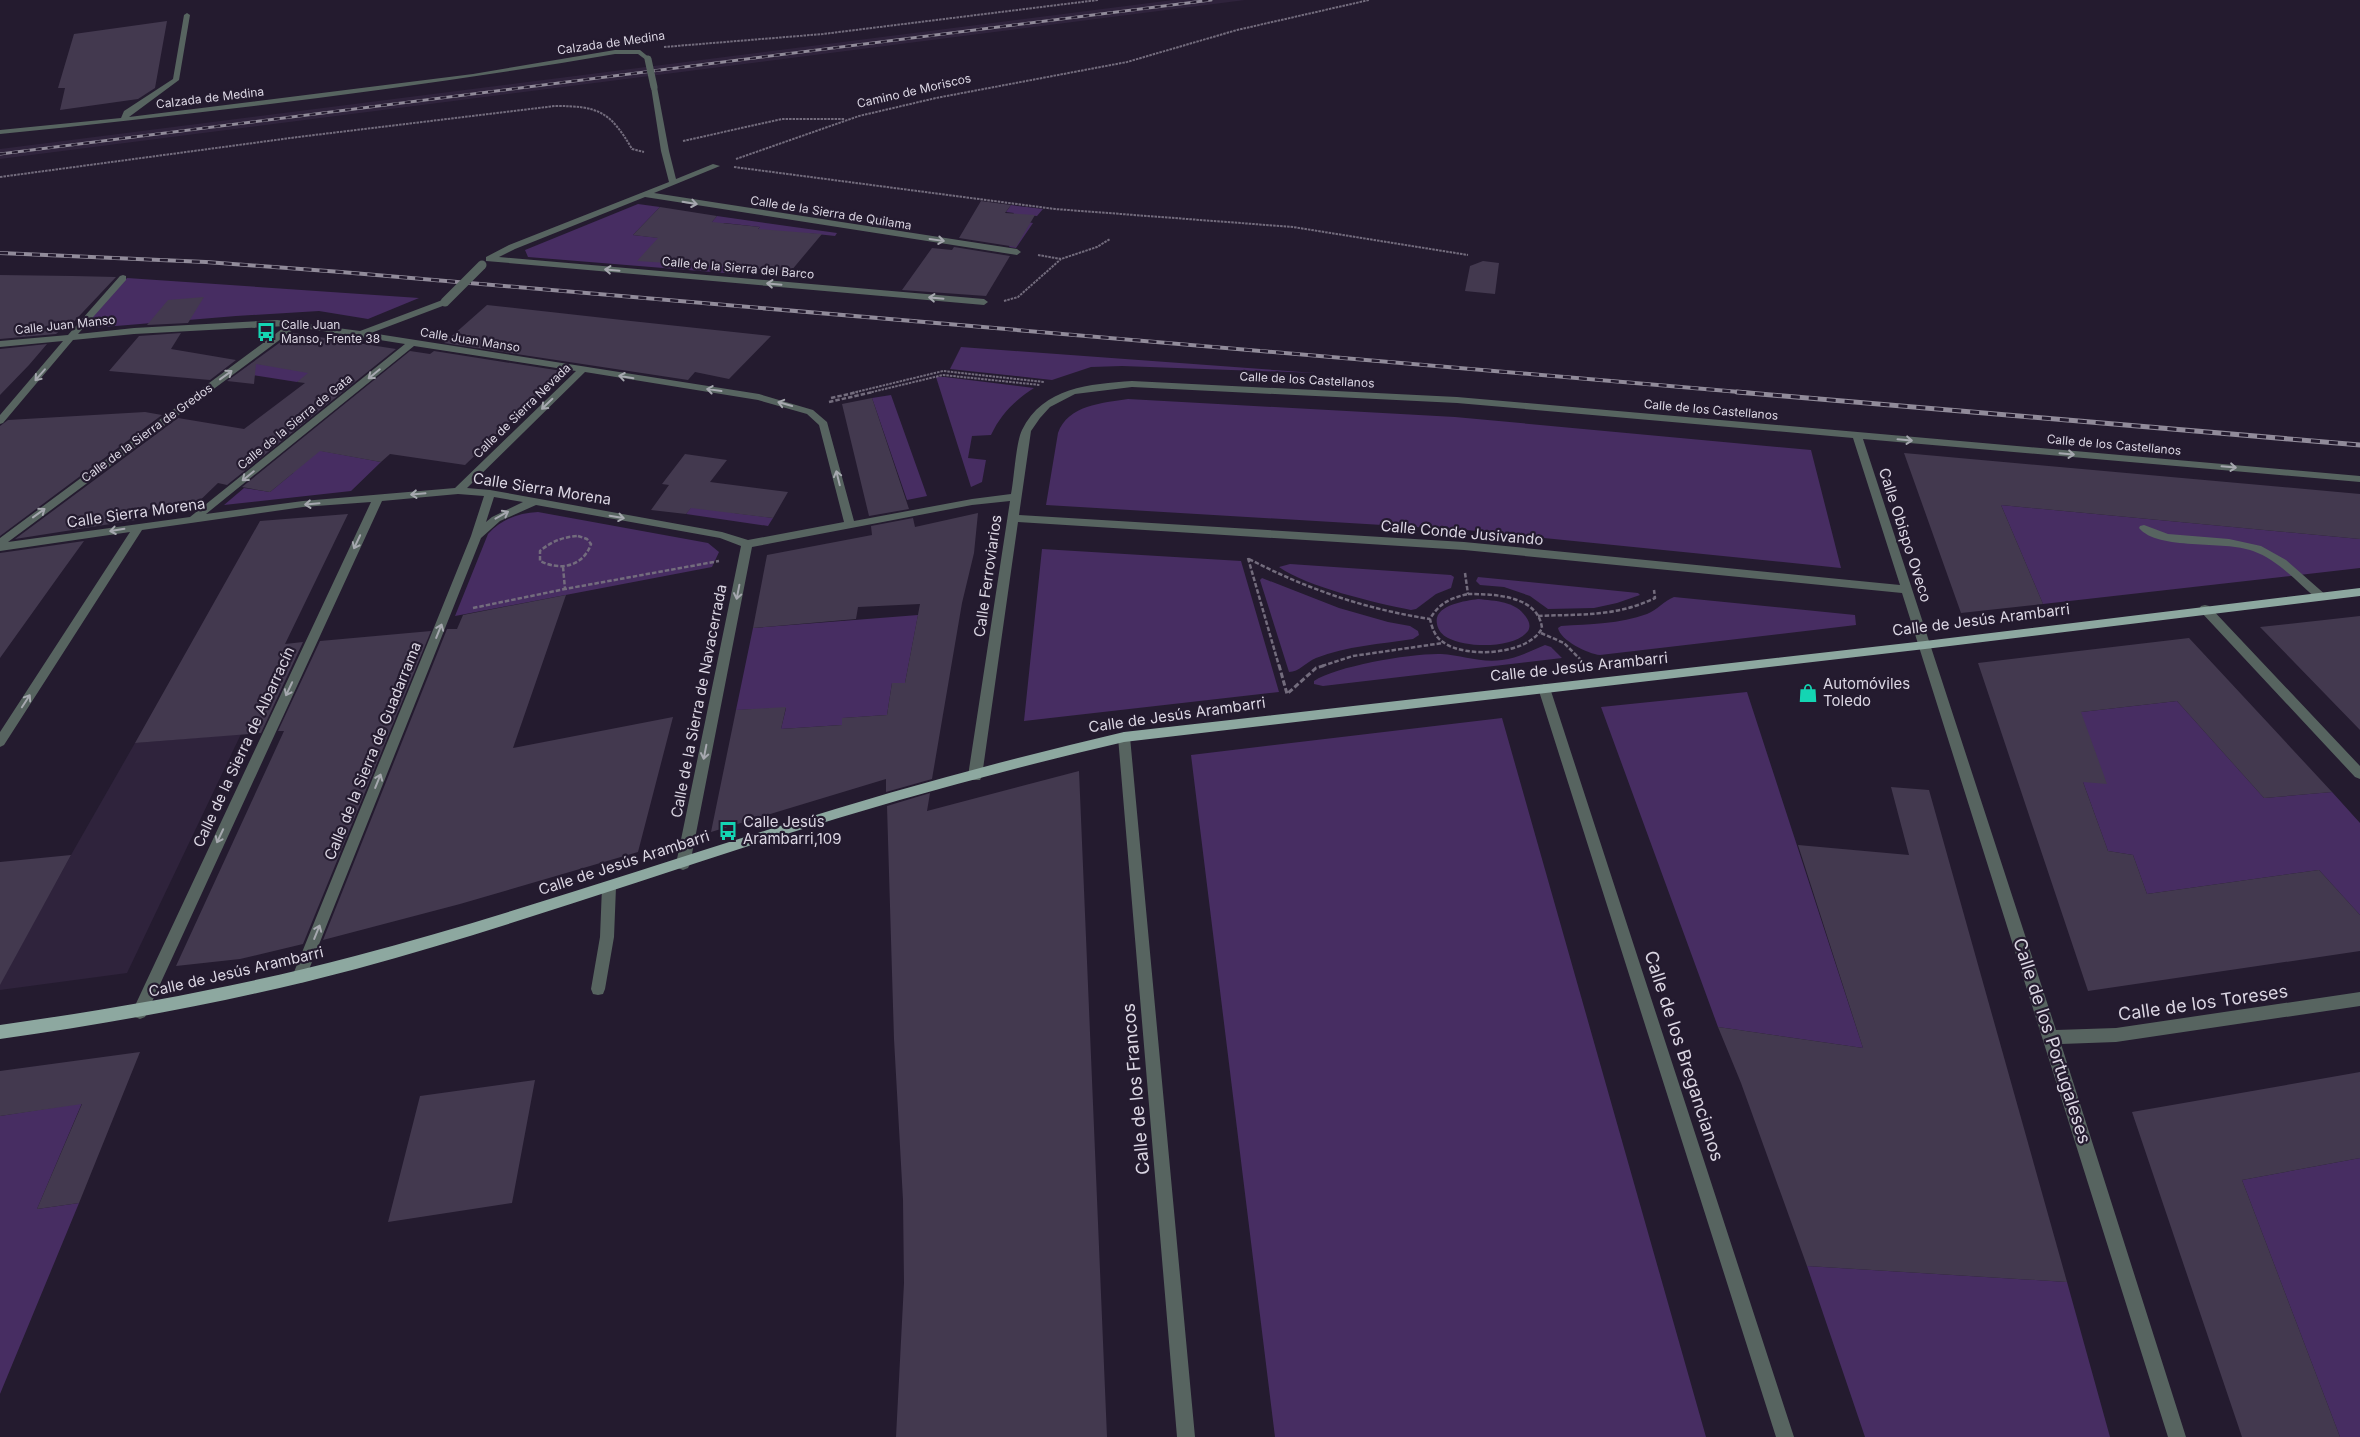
<svg xmlns="http://www.w3.org/2000/svg" width="2360" height="1437" font-family="Inter,sans-serif">
<style>
.built{fill:#2f233c}
.green{fill:#472d62;fill-rule:evenodd}
.building{fill:#43394f}
.lines{fill:none;stroke-linecap:round;stroke-linejoin:round}
.path-far2{stroke:#736c7d;stroke-width:2;stroke-dasharray:2.5 1;stroke-linecap:butt}
.path-far1{stroke:#736c7d;stroke-width:2.5;stroke-dasharray:4.5 2;stroke-linecap:butt}
.path{stroke:#736c7d;stroke-width:3;stroke-dasharray:5.5 2.5;stroke-linecap:butt}
.minor{fill:#576460;fill-rule:evenodd}
.major{fill:#8da8a0;fill-rule:evenodd}
.rail-far2-casing{stroke:#918b9a;stroke-width:3}
.rail-far1-casing{stroke:#918b9a;stroke-width:4}
.rail-casing{stroke:#918b9a;stroke-width:5}
.rail-far2{stroke:#241b2f;stroke-width:2;stroke-dasharray:6;stroke-linecap:butt}
.rail-far1{stroke:#241b2f;stroke-width:2.5;stroke-dasharray:8;stroke-linecap:butt}
.rail{stroke:#241b2f;stroke-width:3;stroke-dasharray:9;stroke-linecap:butt}
.minor-bridge-far1{stroke:#576460;stroke-width:7}
.minor-bridge{stroke:#576460;stroke-width:9}
.oneway{stroke:#a6a8af}
.labels{text-anchor:middle;stroke-width:4.5;stroke-linejoin:round;paint-order:stroke}
.far-street-label{font-size:12px;fill:#dbd6e3;stroke:#241b2f}
.far-poi-label{font-size:12px;fill:#dbd6e3;stroke:#241b2f;text-anchor:start}
.street-label{font-size:15px;fill:#dbd6e3;stroke:#241b2f}
.poi-label{font-size:15px;fill:#dbd6e3;stroke:#241b2f;text-anchor:start}
.near-street-label{font-size:18px;fill:#dbd6e3;stroke:#241b2f}
</style>
<rect width="100%" height="100%" fill="#241b2f"/>
<path class="built" d="M1173,0H1245L0,159V149Z
M241,734L127,973L0,990V984L71,855L135,743Z"/>
<path class="green" d="M638,204L660,207L633,235L695,242L717,216L837,233L835,236L807,233L757,249L737,274L528,257L525,250ZM724,223L760,227L741,248L705,243Z
M1011,205L1043,209L1037,216L1024,215L1021,221L1033,223L1016,248L1009,247L1018,232L1008,223L1014,213L1006,212Z
M127,278L419,298L368,319L319,311L236,316L80,329Z
M961,347L1316,373L1122,366L1091,367L1052,380L950,369Z
M252,363L315,372L297,382L239,373Z
M945,377L1034,388C1014,401 1001,414 991,435L972,436L968,458L986,460L982,482L971,487L936,377Z
M891,395L927,496L907,500L872,398Z
M1128,399L1455,417L1811,450L1841,568L1466,530L1046,505L1058,433C1068,405 1102,403 1128,399Z
M295,446L381,462L351,491L224,505L244,488L270,492L293,473Z
M701,494L734,513L773,518L768,526L686,514Z
M2001,505L2360,539V568L2043,604Z
M538,512L697,541L708,543L719,552L712,567L455,616L488,534C502,519 518,513 538,512Z
M1042,549L1241,561L1279,692L1024,721Z
M1290,564L1451,575L1454,577L1451,588L1436,594L1416,609L1411,610C1376,603 1307,587 1279,567Z
M1478,577L1638,593L1640,595L1617,603L1594,608L1548,609L1530,596L1504,587L1480,585L1476,581Z
M1262,578L1339,608L1388,622L1410,626L1418,631L1419,635L1413,639C1381,644 1346,646 1316,658C1306,662 1299,672 1289,672L1260,580Z
M1674,597L1855,615L1856,625L1600,655C1588,654 1560,640 1558,628L1561,626C1590,624 1620,624 1647,614C1657,610 1664,601 1674,597Z
M1478,599C1495,601 1516,601 1526,617C1529,621 1531,626 1528,631C1514,649 1467,648 1448,638C1442,635 1438,630 1437,624C1433,605 1465,601 1478,599Z
M918,615L905,683H892L887,715L843,718L842,725L781,729L786,708L736,710L753,628Z
M1545,645L1551,647L1562,658L1323,686L1314,684V681C1336,666 1413,653 1441,654C1462,655 1480,663 1502,660C1517,658 1531,651 1545,645Z
M1747,692L1863,1048L1718,1027L1601,707Z
M2177,701L2264,798L2332,792L2360,823V915L2319,870L2147,894L2133,855L2108,851L2083,782L2081,712Z
M1502,718L1706,1437H1275L1191,755Z
M82,1103L37,1209L79,1203L0,1394V1116Z
M2360,1158V1437H2340L2242,1180Z
M1807,1266L2067,1282L2110,1437H1865Z"/>
<path class="building" d="M167,21L155,88L138,99L60,110L65,88H58L74,34Z
M981,201L1011,205L1005,213L1035,215L1016,247L959,238Z
M660,207L717,216L712,222L760,227L758,229L822,234L791,271L637,261L658,238L633,235Z
M954,247L1010,256L986,296L902,290L932,248L952,250Z
M1483,261L1499,263L1495,294L1465,291L1470,266Z
M0,275L73,276L116,277L66,330L59,331L56,334L0,339Z
M204,297L188,323L147,325L168,300Z
M487,305L631,321L771,336L729,379L695,372L688,380L444,343Z
M181,333L171,349L236,360L210,380L109,371L139,336Z
M293,333L396,349L227,485L218,483L189,511L152,507L136,520L15,539L178,418L244,429L305,383L297,382L308,373L256,364L254,384L227,381Z
M47,344L29,365L0,395V349Z
M410,351L430,354L434,351L562,371L465,465L390,454L381,462L320,451L270,492L242,487Z
M872,398L909,509L869,516L842,404Z
M145,412L162,415L0,536V426L8,420Z
M1904,453L2360,494V539L2001,505L2043,604L1961,613Z
M685,454L727,460L710,482L788,492L773,518L691,508L686,514L651,510L669,485L662,484Z
M978,513L974,553L962,603L932,779L886,792V779L711,832L736,710L786,707L781,729L842,725V718L887,715L892,683H905L920,604L858,607L856,619L753,628L767,555L872,535L871,526L913,518L915,527Z
M348,514L285,644L303,642L261,733L135,743L260,521Z
M84,541L63,570L0,658V553Z
M566,595L513,748L673,717L638,852L460,904L323,940L447,629H457L463,615Z
M2360,616V730L2260,627Z
M431,631L303,944L240,959L176,966L284,731H278L320,641Z
M2189,638L2332,792L2264,798L2177,701L2081,712L2107,784L2083,782L2108,851L2133,855L2147,894L2319,870L2360,915V951L2088,991L1978,663Z
M1079,771L1107,1437H896L904,1283L903,1200L894,1039L887,806L930,793L927,811Z
M1891,787L1929,790L2067,1282L1807,1266L1741,1083L1718,1027L1863,1048L1798,845L1909,855Z
M71,855L47,899L0,985V862Z
M140,1052L79,1203L37,1209L82,1104L0,1116V1071Z
M2360,1072V1158L2242,1180L2340,1437H2242L2132,1112Z
M535,1080L512,1203L388,1222L420,1096Z"/>
<g class="lines">
<path class="path-far2" d="M664,47L823,34L1098,0
M683,141L782,119H845
M736,159L859,116L936,98L1127,62L1237,30L1369,0
M734,167L1055,209L1293,227L1468,255
M0,177L298,137L555,106C598,106 610,111 632,149L644,152
M1038,255L1061,259L1097,247L1110,239
M1004,301L1018,297L1061,259
M852,393L943,371L1044,382
M868,393L943,375L1040,385"/>
<path class="path-far1" d="M831,398L858,392
M829,402L873,392
M578,536L587,539L591,544C583,567 560,571 540,561V551C552,541 563,537 578,536Z
M1248,558L1279,666
M1249,559C1307,589 1365,609 1430,619
M563,567L565,589L719,561
M1465,573L1468,594
M1468,594C1493,594 1538,595 1542,628C1529,655 1465,659 1443,642C1435,637 1432,628 1430,619C1439,603 1451,598 1468,594Z
M473,608L565,589
M1538,616C1580,614 1616,617 1655,598L1654,590
M1541,633L1564,643L1582,661
M1322,666L1353,656L1443,643"/>
<path class="path" d="M1279,665L1287,694L1316,668L1326,665"/>
<path class="minor" d="M187,13L190,15L179,80L129,117L473,74L615,50H640L651,59L646,60L638,54H615C411,89 205,113 0,134V130L121,118L124,111L173,79L184,15Z
M654,85L657,87L669,151L676,179L713,164L720,166L654,193L1017,249L1021,252L1017,255L645,197L515,249L499,257L984,299L988,302L984,305L486,261V257L509,245L669,182L661,151L651,87Z
M123,275L126,276V280L78,334L134,328L277,320L360,331L445,299L448,300V304L371,333L759,394L813,410L827,422L854,521L972,499L1011,494C1014,479 1016,442 1022,430C1043,387 1090,384 1132,381L1457,397L2360,476V482L1863,439L2056,1030L2116,1028L2360,992V1006L2116,1042L2061,1044L2186,1437H2168L1902,593L1464,550L1018,522L982,776L980,780H970L968,776L1010,501L972,505L752,547L690,864L688,868L683,870L678,868L676,864L741,546L720,538L536,505L500,521L481,538L306,977L304,982L299,983L294,982L292,977L435,625L471,536L484,496L458,494L382,501L145,1017L140,1019L135,1017L132,1012L371,502L303,507L142,530L4,745L0,747V732L130,532L0,551V538L286,326L134,334L73,340L3,423L0,424V415L63,341L0,347V341L68,335L120,276ZM297,327L405,344L190,517L8,542ZM414,346L576,371L455,488L303,501L206,514ZM585,372L758,400L807,414L819,425L844,522L748,540L722,532L490,490L467,488ZM1132,387L1457,403L1853,438L1900,585L1464,542L1019,515L1031,431L1040,418L1050,407L1075,394ZM494,497L523,502L492,517L486,522Z
M2144,525L2168,534L2229,539L2261,546L2286,560L2327,596L2321,600L2317,599C2297,582 2278,560 2253,551C2224,540 2158,551 2139,528L2140,526Z
M2205,605L2209,606L2360,766V779L2355,777L2201,612L2199,609L2201,606Z
M1544,684L1550,688L1794,1437H1776L1538,688Z
M1124,732L1130,737L1195,1437H1177L1118,737Z
M609,881L614,883L616,887L614,937L605,989L603,994L598,995L593,994L591,989L600,937L602,887L604,883Z"/>
<path class="major" d="M2360,588V596L1925,649L1124,742C1008,769 894,800 780,836C639,881 499,930 356,969C239,1000 120,1022 0,1039V1025C120,1008 238,987 355,956C499,918 639,870 780,826C894,790 1008,759 1124,732L1925,641Z"/>
<g class="rail-far2-casing">
<path id="rail-far2" d="M0,154L1211,0"/>
</g>
<g class="rail-far1-casing">
<path id="rail-far1" d="M0,253L206,262L341,272L1751,393"/>
</g>
<g class="rail-casing">
<path id="rail" d="M1737,392L2360,445"/>
</g>
<use href="#rail-far2" class="rail-far2"/>
<use href="#rail-far1" class="rail-far1"/>
<use href="#rail" class="rail"/>
<path class="minor-bridge-far1" d="M648,59L654,87"/>
<path class="minor-bridge" d="M445,302L482,265"/>
</g>
<defs><path id="oneway-shaft" d="M-6 0H5M1.5-3L5.5 0L1.5 3" fill="none" stroke-width="1.6" stroke-linecap="round" stroke-linejoin="round" transform="scale(1.25)"/></defs>
<g class="oneway">
<use href="#oneway-shaft" transform="translate(690 203) rotate(9)"/>
<use href="#oneway-shaft" transform="translate(937 240) rotate(8)"/>
<use href="#oneway-shaft" transform="translate(612 270) rotate(-175)"/>
<use href="#oneway-shaft" transform="translate(774 284) rotate(-175)"/>
<use href="#oneway-shaft" transform="translate(936 298) rotate(-175)"/>
<use href="#oneway-shaft" transform="translate(374 374) rotate(141)"/>
<use href="#oneway-shaft" transform="translate(40 375) rotate(131)"/>
<use href="#oneway-shaft" transform="translate(226 375) rotate(-36)"/>
<use href="#oneway-shaft" transform="translate(626 377) rotate(-171)"/>
<use href="#oneway-shaft" transform="translate(714 390) rotate(-172)"/>
<use href="#oneway-shaft" transform="translate(547 404) rotate(136)"/>
<use href="#oneway-shaft" transform="translate(785 404) rotate(-164)"/>
<use href="#oneway-shaft" transform="translate(1905 440) rotate(5)"/>
<use href="#oneway-shaft" transform="translate(2067 454) rotate(5)"/>
<use href="#oneway-shaft" transform="translate(2229 467) rotate(5)"/>
<use href="#oneway-shaft" transform="translate(248 476) rotate(141)"/>
<use href="#oneway-shaft" transform="translate(838 478) rotate(-104)"/>
<use href="#oneway-shaft" transform="translate(418 494) rotate(175)"/>
<use href="#oneway-shaft" transform="translate(312 504) rotate(175)"/>
<use href="#oneway-shaft" transform="translate(39 513) rotate(-36)"/>
<use href="#oneway-shaft" transform="translate(502 515) rotate(-29)"/>
<use href="#oneway-shaft" transform="translate(617 517) rotate(10)"/>
<use href="#oneway-shaft" transform="translate(117 530) rotate(171)"/>
<use href="#oneway-shaft" transform="translate(357 542) rotate(115)"/>
<use href="#oneway-shaft" transform="translate(738 592) rotate(101)"/>
<use href="#oneway-shaft" transform="translate(439 631) rotate(-68)"/>
<use href="#oneway-shaft" transform="translate(289 689) rotate(115)"/>
<use href="#oneway-shaft" transform="translate(26 701) rotate(-57)"/>
<use href="#oneway-shaft" transform="translate(705 752) rotate(101)"/>
<use href="#oneway-shaft" transform="translate(378 781) rotate(-68)"/>
<use href="#oneway-shaft" transform="translate(220 836) rotate(115)"/>
<use href="#oneway-shaft" transform="translate(317 932) rotate(-68)"/>
</g>
<defs>
<g id="bus-bare" transform="scale(1.5)"><path d="M-5-6H5V4H4V6H2V4H-2V6H-4V4H-5ZM-3.5-4V0h7V-4ZM-3.5 1.2v1.5H-2V1.2ZM2 1.2v1.5H3.5V1.2Z" fill="#14d5b3" stroke="#241b2f" stroke-width="2.5" paint-order="stroke"/></g>
<g id="shop-bare" transform="scale(1.5)"><path d="M-5-2.5h2.3a2.7 3.5 0 0 1 5.4 0H5L5.5 6h-11ZM-1.5-2.5h3a1.5 2.3 0 0 0-3 0Z" fill="#14d5b3" stroke="#241b2f" stroke-width="2.5" paint-order="stroke"/></g>
</defs>
<g fill-rule="evenodd">
<use href="#bus-bare" x="266" y="332"/>
<use href="#shop-bare" x="1808" y="693"/>
<use href="#bus-bare" x="728" y="831"/>
</g>
<g class="labels">
<g class="far-street-label">
<text transform="translate(611 43) rotate(-8)" y="4">Calzada de Medina</text>
<text transform="translate(914 91) rotate(-13)" y="4">Camino de Moriscos</text>
<text transform="translate(210 98) rotate(-7)" y="4">Calzada de Medina</text>
<text transform="translate(831 213) rotate(9)" y="4">Calle de la Sierra de Quilama</text>
<text transform="translate(738 268) rotate(5)" y="4">Calle de la Sierra del Barco</text>
<text transform="translate(65 325) rotate(-6)" y="4">Calle Juan Manso</text>
<text transform="translate(470 340) rotate(9)" y="4">Calle Juan Manso</text>
<text transform="translate(1307 380) rotate(3)" y="4">Calle de los Castellanos</text>
<text transform="translate(1711 410) rotate(5)" y="4">Calle de los Castellanos</text>
<text transform="translate(522 411) rotate(-44)" y="4">Calle de Sierra Nevada</text>
<text transform="translate(295 422) rotate(-39)" y="4">Calle de la Sierra de Gata</text>
<text transform="translate(147 433) rotate(-36)" y="4">Calle de la Sierra de Gredos</text>
<text transform="translate(2114 445) rotate(5)" y="4">Calle de los Castellanos</text>
</g>
<g class="far-poi-label">
<text x="281" y="329">Calle Juan<tspan x="281" dy="14">Manso, Frente 38</tspan></text>
</g>
<g class="street-label">
<text transform="translate(542 489) rotate(9)" y="5">Calle Sierra Morena</text>
<text transform="translate(136 513) rotate(-8)" y="5">Calle Sierra Morena</text>
<text transform="translate(1462 533) rotate(5)" y="5">Calle Conde Jusivando</text>
<text transform="translate(1905 535) rotate(72)" y="5">Calle Obispo Oveco</text>
<text transform="translate(988 576) rotate(-82)" y="5">Calle Ferroviarios</text>
<text transform="translate(1981 620) rotate(-7)" y="5">Calle de Jesús Arambarri</text>
<text transform="translate(1579 667) rotate(-6)" y="5">Calle de Jesús Arambarri</text>
<text transform="translate(699 701) rotate(-79)" y="5">Calle de la Sierra de Navacerrada</text>
<text transform="translate(1177 715) rotate(-8)" y="5">Calle de Jesús Arambarri</text>
<text transform="translate(244 747) rotate(-65)" y="5">Calle de la Sierra de Albarracín</text>
<text transform="translate(373 751) rotate(-68)" y="5">Calle de la Sierra de Guadarrama</text>
<text transform="translate(624 863) rotate(-18)" y="5">Calle de Jesús Arambarri</text>
<text transform="translate(236 972) rotate(-13)" y="5">Calle de Jesús Arambarri</text>
</g>
<g class="poi-label">
<text x="1823" y="689">Automóviles<tspan x="1823" dy="17">Toledo</tspan></text>
<text x="743" y="827">Calle Jesús<tspan x="743" dy="17">Arambarri,109</tspan></text>
</g>
<g class="near-street-label">
<text transform="translate(2203 1003) rotate(-8)" y="6">Calle de los Toreses</text>
<text transform="translate(2052 1041) rotate(72)" y="6">Calle de los Portugaleses</text>
<text transform="translate(1684 1056) rotate(72)" y="6">Calle de los Bregancianos</text>
<text transform="translate(1136 1089) rotate(-95)" y="6">Calle de los Francos</text>
</g>
</g>
</svg>
